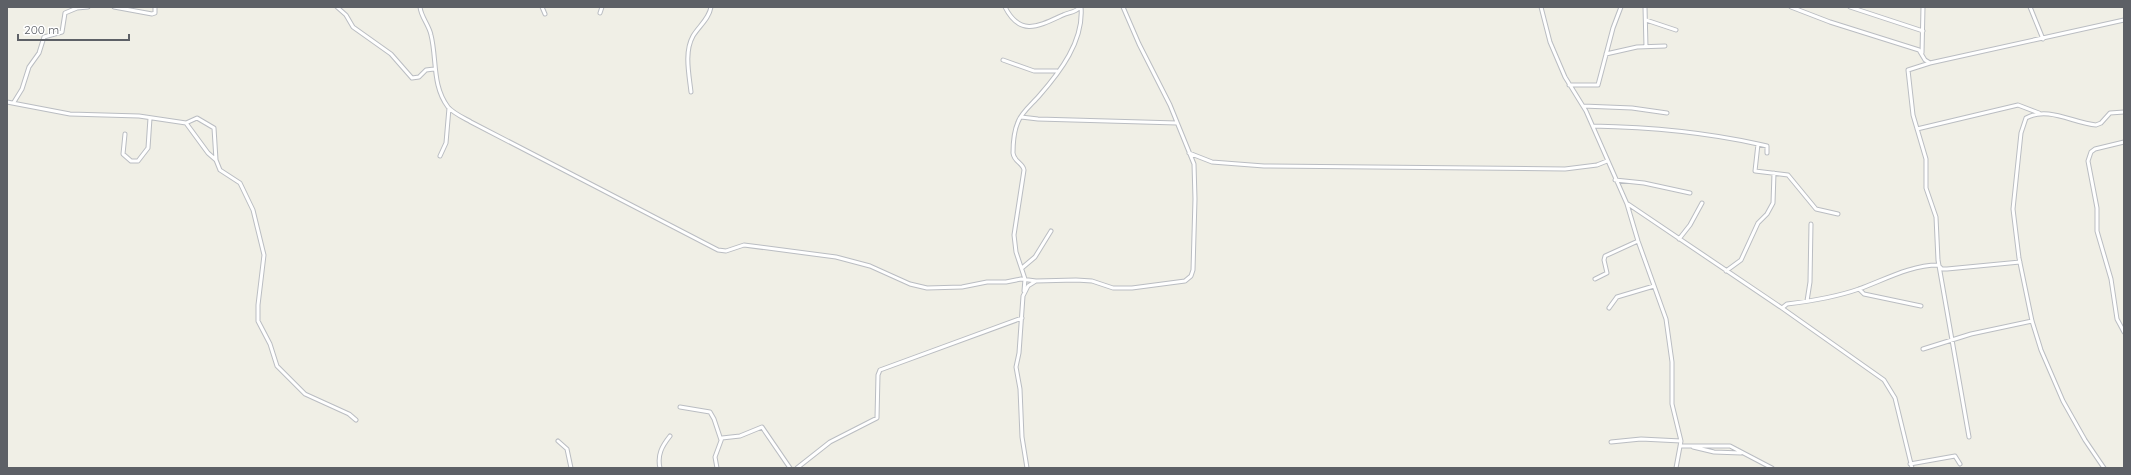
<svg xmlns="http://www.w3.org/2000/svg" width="2131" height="475" font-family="Quicksand,sans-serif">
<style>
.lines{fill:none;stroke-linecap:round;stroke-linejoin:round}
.street-casing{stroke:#babdc2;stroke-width:5}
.street{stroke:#fff;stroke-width:3}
</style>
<rect width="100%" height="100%" fill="#f0efe6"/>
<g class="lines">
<g class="street-casing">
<path id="street" d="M114,7L152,14L155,13V7
M337,7L346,15L353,27L391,54L412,78L419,77L426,70L434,69
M420,7C421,17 429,25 431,35C437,59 432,86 448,107C453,113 464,118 471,122L718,250L726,251L744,245L836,257L870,266L910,284L927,288L962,287L987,282H1006L1021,279L1036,281
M542,7L545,14
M1005,7C1020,37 1039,26 1063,15C1069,12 1075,13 1080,7
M1541,7L1550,42L1565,77L1586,111L1627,204L1638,241L1666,319L1672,362V404L1681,441L1676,468
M1645,7L1646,47
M1791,7L1830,22L1919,50L1925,60L1930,63L2124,20
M1850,7L1923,31
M2030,7L2043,39
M600,13L602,7
M1646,20L1676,30
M1922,53L1923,7
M1606,54L1637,47L1665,46
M1003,60L1034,71H1057
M1930,63L1908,70L1913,115L1926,159V188L1936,217L1938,260L1969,437
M1569,85H1598L1613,28L1621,7
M691,92C689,74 684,52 693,36C699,26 709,19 711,7
M7,102L70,114L139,116L186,123L197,118L214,128L216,160L220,170L240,183L253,210L264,255L258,305V321L270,344L277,366L305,394L349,414L356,420
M14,102L22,89L29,67L39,53L44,37L62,32L65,13L77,8L88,7
M1583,106L1632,108L1667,113
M1021,117L1038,119L1177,123
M186,123L208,153L216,160
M1593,126C1648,127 1704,132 1758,144L1755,171L1788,175L1816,209L1838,214
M1917,129L2018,105L2039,113
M125,134L123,154L131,161H138L148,148L150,118
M2124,142L2095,149L2091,152L2088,161L2097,208V231L2111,279L2117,319L2124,332
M1758,144L1767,146V153
M1189,153L1212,162L1264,166L1565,169L1597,165L1607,161
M440,156L446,143L449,108
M1615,180L1644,183L1690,193
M1628,204L1782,308L1884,380L1895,398L1912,468
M1679,239L1690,225L1702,203
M1022,268L1035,257L1051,231
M1726,271L1741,260L1758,223L1767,214L1773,203L1774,173
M1595,279L1607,273L1604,260L1605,256L1638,241
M1859,289L1864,294L1921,306
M1024,291L1025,279L1016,252L1014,235L1024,170C1023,163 1014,162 1013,153C1013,144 1014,131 1018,122C1021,113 1032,104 1039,96C1060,72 1084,41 1081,7
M1807,301L1810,282L1811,224
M1609,308L1617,297L1654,286
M1782,308L1787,304C1812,301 1836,297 1859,289C1884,280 1911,265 1938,265L1942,269H1947L2020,262
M1923,349L1971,334L2032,321
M680,407L710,412L714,419L721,440
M558,441L567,449L571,468
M1611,442L1641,439L1681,441
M1680,446H1730L1772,468
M1693,447L1714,452L1741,453
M1910,464L1955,456L1960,464
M660,468C657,455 662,446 670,436
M717,468L715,457L722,438L740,436L762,427L790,468
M797,468L830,442L877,418L878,375L880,370L1022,318
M1027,468L1022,437L1020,389L1016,367L1019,353L1023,296L1028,286L1036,281L1076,280L1092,281L1113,288H1132L1185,281L1191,276L1193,270L1195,199L1194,164L1170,105L1139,44L1123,7
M2104,468L2085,440L2063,401L2041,350L2032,321L2019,258L2013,209L2021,133L2026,118C2048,106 2073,123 2096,125L2101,123L2110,113L2124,112"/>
</g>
<use href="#street" class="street"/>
</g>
<rect width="2131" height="475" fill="none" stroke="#5d6066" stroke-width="16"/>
<path d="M18 34v6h111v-6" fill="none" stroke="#5d6066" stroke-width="2"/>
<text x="24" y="34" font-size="12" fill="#5d6066" stroke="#ffffff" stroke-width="3" paint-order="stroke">200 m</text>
</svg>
